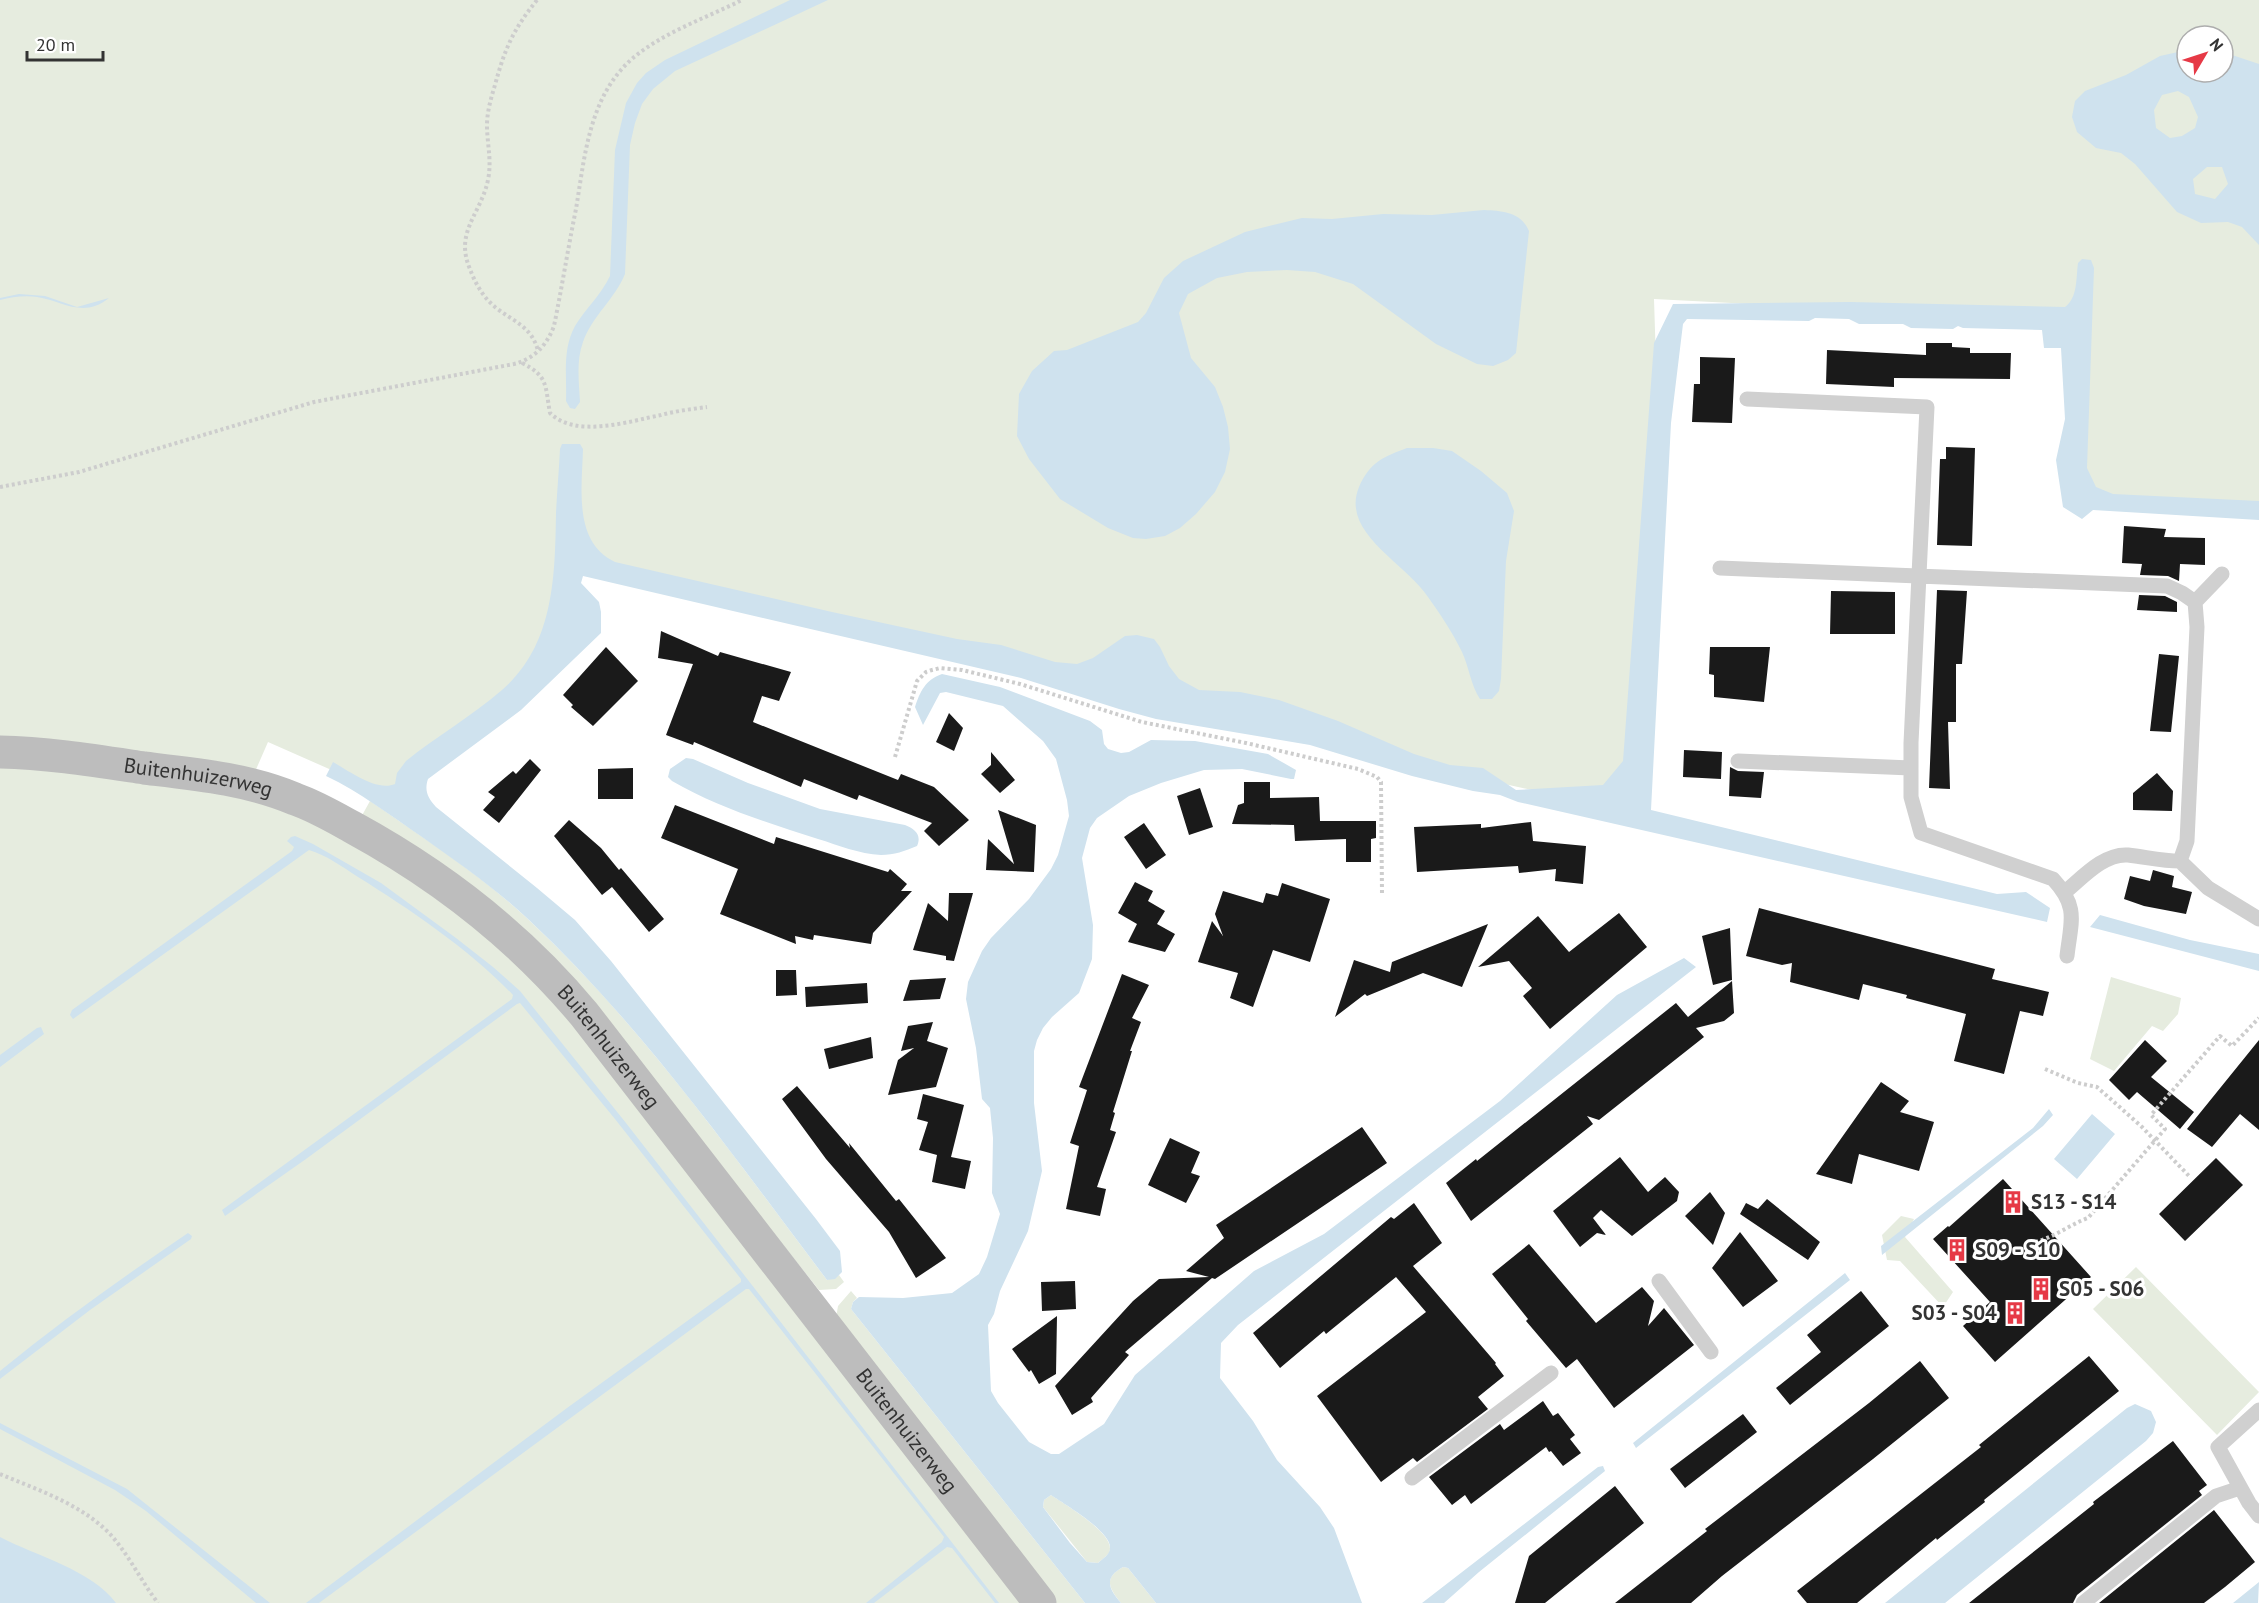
<svg xmlns="http://www.w3.org/2000/svg" width="2259" height="1603" font-family="'PT Sans',sans-serif">
<style>
.green{fill:#e6ecdf;fill-rule:evenodd}
.water{fill:#cfe2ee;fill-rule:evenodd}
.building{fill:#1a1a1a}
.lines{fill:none;stroke-linecap:round;stroke-linejoin:round}
.path{stroke:#cdcdcd;stroke-width:4;stroke-dasharray:3 3;stroke-linecap:butt}
.lane{stroke:#d0d0d0;stroke-width:15}
.secondary{stroke:#bdbdbd;stroke-width:33}
.labels{text-anchor:middle;stroke-width:6;stroke-linejoin:round;paint-order:stroke}
.street-label{font-size:21px;fill:#333;stroke:#fff}
.poi-label{font-size:21px;font-weight:bold;fill:#333;stroke:#fff;text-anchor:start}
</style>
<rect width="100%" height="100%" fill="#fff"/>
<path class="green" d="M0,0H2259V511L2094,502L2074,482L2075,339L2056,320L1654,299L1658,425L1632,812L1409,763L573,561L556,643L400,793L336,772L268,742L254,774L0,736ZM2187,36H2223V72H2187Z
M0,763L252,797L340,831L523,960L1028,1603H0Z
M370,801C424,838 481,875 530,921C643,1027 734,1157 827,1280L839,1275L844,1282L836,1289L819,1290L589,1003L360,819Z
M2111,977L2181,998L2178,1014L2163,1031L2152,1026L2114,1071L2090,1059Z
M1901,1216L1914,1219L1905,1237L1953,1292L1943,1307L1900,1261L1887,1260L1882,1235Z
M2136,1267L2259,1392L2217,1435L2093,1309Z
M851,1291L857,1298L853,1302L851,1309L1085,1603H1052L836,1318L838,1306Z
M1051,1495C1064,1504 1111,1531 1110,1549C1110,1555 1102,1559 1098,1563L1087,1562L1043,1507L1044,1500Z
M1123,1567L1128,1568L1156,1603H1121C1109,1588 1103,1578 1123,1567Z"/>
<path class="water" d="M790,0H828L675,71L653,89L642,104L635,123L630,145L625,274C615,299 592,316 583,342C576,361 579,382 580,402L575,409L570,408L566,401C567,375 562,350 575,326C586,308 601,295 610,276L615,150L626,103L637,83L646,73L665,60Z
M2187,50V72H2223V52L2259,64V245L2242,227L2228,222L2201,223L2177,212L2135,164L2121,153L2096,148L2077,132L2072,117L2075,101L2085,91L2126,75L2160,56ZM2178,91L2189,97L2198,117L2195,128L2182,136L2170,138L2156,128L2154,110L2162,95ZM2207,167H2222L2228,184L2215,199L2195,194L2193,179Z
M1484,210C1503,211 1521,212 1529,231L1516,353L1508,360L1493,366L1477,364L1436,344L1353,284L1315,272L1287,270L1247,272L1217,278L1188,294L1179,313L1191,358L1215,387L1223,407L1228,427L1230,449L1225,472L1215,492L1196,514L1180,528L1165,536L1146,539L1133,538L1108,528L1060,499L1029,459L1017,436L1019,394L1032,371L1054,351L1067,350L1138,322L1146,313L1164,278L1183,261L1245,232L1302,218L1332,219L1383,214L1432,215Z
M2082,259L2091,260L2094,268L2087,468L2096,487L2113,494L2259,501V520L2093,510L2082,519L2063,507L2056,460L2065,419L2061,348H2044L2042,330L1963,328L1958,326L1953,329L1911,328L1903,324H1859L1849,319L1815,318L1809,321L1687,319L1683,324L1671,423L1651,810L1997,894L2026,892L2050,908L2047,922L1518,802L1500,795L1473,791L1412,776L1310,745L1156,719L1119,709L1021,678L583,576L581,583L599,602L601,612V633L521,710L428,779C424,791 428,798 436,807L537,888L575,920L611,961L816,1219L840,1251L842,1272L835,1279L827,1280C734,1157 643,1027 529,920C496,889 459,863 422,837C391,816 360,792 326,776L333,762C349,771 377,792 395,784L397,773L406,761C437,736 472,716 502,690C554,645 555,577 556,513C557,492 559,470 560,449L562,444H580L583,449C582,488 573,542 615,562L832,612L957,639L1001,645L1055,662L1077,664L1093,658L1125,636L1137,635L1154,639L1160,647L1169,666L1179,679L1199,690L1240,692L1279,700L1338,721L1414,754L1450,765L1483,768L1516,790L1603,785L1623,761L1654,343L1673,304L1850,302L2065,307C2078,298 2076,277 2078,263Z
M19,294L45,296L77,307L109,298C83,319 63,301 37,297C25,295 12,297 0,300V298Z
M1407,448H1433L1452,451L1481,471L1507,493L1514,511L1506,561L1501,679L1499,691L1492,699H1480C1471,686 1469,667 1462,652C1453,633 1440,614 1428,597C1406,563 1340,533 1359,487C1370,462 1383,457 1407,448Z
M942,674L1000,687L1090,721L1102,730L1104,744L1108,749L1121,753L1129,752L1151,740L1195,741L1268,754L1296,770L1294,779H1291L1242,769L1204,770L1161,783L1129,796L1097,818L1090,828L1082,858L1093,925L1092,959L1079,993L1052,1017L1043,1028L1037,1040L1034,1051V1103L1042,1171L1028,1231L1000,1291L994,1314L988,1325L991,1391L998,1403L1029,1442L1051,1454H1059L1104,1424L1135,1375L1254,1271L1324,1234L1500,1101L1617,995L1684,958L1696,967L1238,1325L1221,1343L1220,1378L1253,1421L1277,1460L1320,1507L1334,1528L1362,1603H1156L1128,1568L1123,1567C1103,1578 1109,1589 1121,1603H1085L851,1309L853,1302L859,1297L903,1298L952,1293L979,1274L987,1257L1000,1214L992,1193L993,1138L990,1108L982,1099L976,1048L966,999L968,982L982,951L991,938L1029,899L1051,869L1058,855L1069,816L1067,800L1056,759L1043,741L1003,706L946,692L940,693L923,725L915,707C920,692 925,680 942,674ZM1051,1495C1064,1504 1111,1531 1110,1548C1110,1555 1102,1559 1098,1563L1087,1562L1070,1543L1043,1507L1044,1500Z
M686,758L693,759L748,783L820,809L905,825C915,829 922,835 917,846C905,851 894,855 881,855C859,854 838,845 818,839C768,823 717,807 672,781L668,777L670,769Z
M295,836L313,844L381,883L456,938L493,967L520,991L626,1123L999,1603H995L952,1548L947,1547L874,1603H866L942,1542L944,1537L749,1289H746L319,1603H306L567,1408L741,1282V1279L615,1119L520,1003L517,1004L306,1159L225,1216L222,1210L512,999L513,995C470,950 411,910 358,877C343,867 326,855 309,850L73,1019L70,1015L72,1010L292,851L294,847L287,841L291,837Z
M2100,915L2190,940L2259,954V971L2090,927Z
M41,1027L44,1034L0,1067V1055L37,1028Z
M2049,1109L2053,1115L2043,1126L1882,1255L1881,1246L2033,1128Z
M2092,1114L2115,1134L2077,1179L2054,1159Z
M188,1233L192,1236L191,1239L90,1310L0,1379V1371C60,1322 123,1277 188,1233Z
M1845,1273L1850,1280L1636,1448L1633,1443Z
M2135,1404L2151,1411L2156,1422L2153,1433L2146,1441L1945,1603H1885L2127,1408Z
M0,1423L127,1489L270,1603H256L146,1511L115,1490L0,1429Z
M1603,1466L1605,1471L1479,1572L1444,1603H1422L1598,1467Z
M0,1537C36,1556 92,1570 116,1603H0Z
M2259,1582L2258,1603H2233Z"/>
<path class="building" d="M1926,343H1952V347L1970,348V353H2011L2010,379L1894,378V387L1826,384L1827,350L1926,355Z
M1700,357L1735,358L1732,423L1692,422L1694,384H1700Z
M1946,447L1975,448L1972,546L1937,545L1940,459H1946Z
M2124,526L2166,529L2164,537L2205,538V565L2180,564L2179,581L2168,576L2140,575L2142,564L2122,563Z
M1937,590L1967,591L1962,664H1956V722H1948L1950,789L1929,788Z
M1831,591L1895,592V634H1830Z
M2139,595L2165,596L2177,602V612L2137,610Z
M661,631L718,656L720,652L791,672L779,701L762,696L753,722L898,780L901,774L934,787L969,820L939,846L924,831L932,823L859,795L857,800L804,779L801,787L694,742L693,745L666,735L693,664L658,658Z
M606,647L638,681L593,726L571,707L573,705L563,695Z
M1710,647H1770L1764,702L1714,697V675L1709,674Z
M2159,654L2179,656L2171,732L2150,731Z
M949,713L963,728L954,751L936,742Z
M1684,750L1722,752L1721,779L1683,777Z
M991,752L1015,780L1000,793L981,774L991,765Z
M530,759L541,770L499,823L483,810L495,797L488,792L513,771L516,774Z
M1730,767L1738,771L1764,772L1761,798L1729,796Z
M633,768V799H598V769Z
M2157,773L2173,791L2172,811L2133,810V793Z
M1244,782H1270V798L1319,797L1320,821H1376V838L1371,839V862H1346V839L1295,841L1294,825L1232,824L1238,805L1244,803Z
M1200,788L1213,827L1189,835L1177,796Z
M675,805L774,844L776,837L888,872L890,869L907,884L901,891H912L873,933L871,944L814,935L813,940L795,936L796,944L720,914L738,869L661,838Z
M998,810L1036,825L1034,872L986,870L988,839L1014,864Z
M569,820L601,848L619,870L621,868L664,919L649,932L612,887L602,895L554,836Z
M1531,822L1533,841L1586,846L1583,884L1555,881L1556,869L1519,873L1518,866L1417,872L1414,827L1481,824V828Z
M1144,823L1166,855L1146,869L1124,837Z
M2153,870L2174,876L2172,887L2192,892L2186,914L2144,906L2124,899L2130,876L2150,881Z
M1135,882L1153,891L1148,901L1165,911L1157,924L1175,934L1165,952L1128,942L1137,924L1118,913Z
M1282,883L1330,899L1310,962L1273,950L1253,1007L1230,998L1238,973L1198,962L1212,921L1223,936L1215,914L1223,891L1263,903L1266,893L1278,896Z
M949,893H973L954,961L946,960V956L913,950L928,903L948,921Z
M1759,908L1995,969L1992,979L2049,992L2043,1016L2020,1011L2004,1074L1954,1061L1966,1014L1906,998L1907,995L1863,984L1859,1000L1790,982L1792,963L1782,965L1746,956Z
M1619,913L1647,947L1550,1029L1523,996L1532,988L1509,961L1478,967L1538,916L1569,952Z
M1488,924L1462,987L1423,973L1367,996L1365,994L1335,1017L1354,960L1390,972L1392,962Z
M1730,928L1732,980L1713,985L1702,936Z
M776,970H796L797,995L776,996Z
M1122,974L1149,985L1132,1018L1141,1022L1130,1051H1132L1113,1112L1115,1113L1110,1130L1116,1132L1097,1187L1106,1189L1100,1216L1066,1209L1079,1146L1070,1143L1087,1090L1079,1087Z
M946,978L940,999L903,1001L910,980Z
M1732,981L1734,1013L1724,1021L1696,1028L1704,1037L1599,1120L1587,1116L1593,1124L1471,1221L1446,1183L1476,1159L1477,1161L1676,1003L1688,1017Z
M867,983L868,1003L806,1007L805,987Z
M933,1022L927,1041L948,1048L936,1087L888,1095L898,1060L914,1048L901,1051L908,1026Z
M871,1037L873,1058L829,1069L824,1049Z
M2145,1040L2167,1061L2151,1077L2194,1112L2180,1129L2137,1092L2129,1100L2109,1080Z
M2259,1040V1130L2240,1114L2212,1147L2187,1129Z
M1881,1082L1909,1101L1900,1112L1934,1122L1919,1171L1859,1154L1852,1184L1816,1174Z
M797,1086L850,1148L849,1143L896,1201L899,1199L946,1258L916,1278L889,1232L826,1159L782,1099Z
M923,1094L964,1105L951,1157L971,1161L965,1189L932,1182L937,1155L919,1150L928,1122L917,1119Z
M1362,1127L1387,1163L1215,1279L1212,1278L1125,1352L1129,1355L1091,1398L1093,1402L1072,1415L1055,1386L1133,1301L1159,1279L1209,1277L1186,1271L1224,1238L1216,1225Z
M1170,1138L1200,1152L1191,1173L1200,1176L1186,1203L1148,1185Z
M1620,1157L1648,1192L1665,1177L1679,1192L1677,1201L1632,1236L1601,1210L1593,1218L1606,1235L1597,1233L1580,1247L1553,1211Z
M2216,1158L2243,1185L2185,1241L2159,1214Z
M2003,1179L2091,1277L1995,1362L1963,1326L1990,1302L1933,1239L1948,1226L1949,1227Z
M1710,1192L1725,1213L1713,1245L1685,1216Z
M1767,1199L1820,1242L1808,1260L1740,1214L1746,1203L1758,1209Z
M1414,1203L1442,1243L1413,1266L1496,1363L1495,1364L1504,1376L1478,1397L1488,1409L1417,1462L1413,1458L1381,1482L1317,1396L1426,1312L1396,1277L1326,1334L1324,1331L1280,1368L1253,1333L1391,1217L1394,1219Z
M1740,1232L1778,1281L1743,1307L1712,1268Z
M1529,1244L1596,1323L1642,1287L1654,1301L1648,1326L1664,1308L1694,1345L1614,1408L1577,1359L1566,1368L1526,1321L1528,1319L1492,1274Z
M1075,1281L1076,1309L1042,1311L1041,1282Z
M1861,1291L1889,1326L1790,1405L1776,1388L1821,1352L1807,1335Z
M1057,1316L1056,1374L1039,1384L1031,1370L1029,1372L1012,1349Z
M2089,1356L2119,1391L1984,1500L1985,1502L1937,1540L1936,1538L1857,1603H1807L1797,1591L1981,1447L1979,1445Z
M1920,1361L1949,1398L1873,1459L1722,1576L1691,1603H1615L1707,1531L1705,1529L1869,1403Z
M1543,1401L1553,1416L1558,1413L1575,1435L1570,1439L1581,1453L1563,1466L1551,1451L1549,1452L1546,1447L1471,1504L1465,1495L1452,1505L1429,1477L1500,1424L1504,1430Z
M1743,1414L1757,1432L1685,1488L1670,1469Z
M2173,1441L2207,1485L2199,1491L2202,1495L2077,1595L2073,1603H1969L2094,1504L2093,1502Z
M1615,1486L1644,1523L1545,1603H1515L1529,1556Z
M2214,1510L2255,1562L2225,1587L2204,1603H2099Z"/>
<g class="lines">
<path class="path" d="M537,0C513,30 505,48 495,85C491,98 487,112 487,125C487,144 492,160 488,180C481,214 454,232 470,269C475,283 483,297 495,307C512,321 532,326 538,351
M522,363C549,376 545,387 550,413C576,439 630,421 661,415C676,411 692,409 707,407
M0,487L79,472L314,402L514,364C534,359 547,345 554,326C562,287 568,248 576,209C585,155 589,96 633,58C664,32 706,18 742,0
M895,757L917,681L926,672L932,670L940,668L962,670L1020,684L1142,722L1246,743L1358,769L1377,777L1381,782L1382,894
M2045,1069L2078,1083L2097,1087L2142,1127L2189,1176
M2035,1242C2055,1237 2069,1225 2088,1218L2165,1129L2151,1115L2220,1036L2232,1046L2259,1018
M0,1474C38,1490 81,1504 110,1534C129,1555 141,1581 158,1603"/>
<path class="lane" d="M1747,399L1927,407L1911,743V797L1921,833L2053,879C2079,907 2071,921 2067,956
M1720,568L2167,586L2182,593L2195,602L2222,574
M1738,761L1911,768
M2180,861L2208,888L2259,919
M2065,892C2082,878 2104,853 2128,855C2146,857 2162,861 2180,861L2187,841L2197,627L2195,602
M1659,1281L1711,1352
M2259,1410L2218,1447L2249,1503L2259,1516
M1412,1478L1551,1373
M2083,1603L2216,1496L2240,1488"/>
<path class="secondary" id="s1" d="M0,752C48,753 97,761 144,768C195,774 248,779 295,799C315,806 334,817 352,827C440,875 520,937 584,1014L1040,1603"/>
</g>
<defs>
<g id="building-bare" transform="scale(1.8)"><path d="M-4-6H4V6H1V3H-1V6H-4ZM-2.5-4.3h1.7v1.8h-1.7ZM.8-4.3h1.7v1.8H.8ZM-2.5-1h1.7V.8h-1.7ZM.8-1h1.7V.8H.8Z" fill="#e63946" stroke="#fff" stroke-width="2.5" paint-order="stroke"/></g>
</defs>
<g fill-rule="evenodd">
<use href="#building-bare" x="2013" y="1202"/>
<use href="#building-bare" x="1957" y="1250"/>
<use href="#building-bare" x="2041" y="1289"/>
<use href="#building-bare" x="2015" y="1313"/>
</g>
<g class="labels">
<g class="street-label">
<text dy="7" stroke="none"><textPath href="#s1" startOffset="200">Buitenhuizerweg</textPath></text>
<text dy="7" stroke="none"><textPath href="#s1" startOffset="704">Buitenhuizerweg</textPath></text>
<text dy="7" stroke="none"><textPath href="#s1" startOffset="1190">Buitenhuizerweg</textPath></text>
</g>
<g class="poi-label">
<text x="2031" y="1209">S13 - S14</text>
<text x="1975" y="1257">S09 - S10</text>
<text x="2059" y="1296">S05 - S06</text>
<text x="1997" y="1320" text-anchor="end">S03 - S04</text>
</g>
</g>
<g transform="translate(2205 54) rotate(51)"><circle r="28" fill="#ffffff" stroke="#adadad" stroke-width="1.5"/>
<path d="M0-4.5L10 22L0 15L-10 22Z" fill="#e63946"/>
<text y="-9" font-size="16" font-weight="bold" text-anchor="middle" fill="#333333">N</text>
</g>
<path d="M27 51v9h76v-9" fill="none" stroke="#333333" stroke-width="3"/>
<text x="36" y="51" font-size="18" fill="#333333" stroke="#ffffff" stroke-width="4.5" paint-order="stroke">20 m</text>
</svg>
